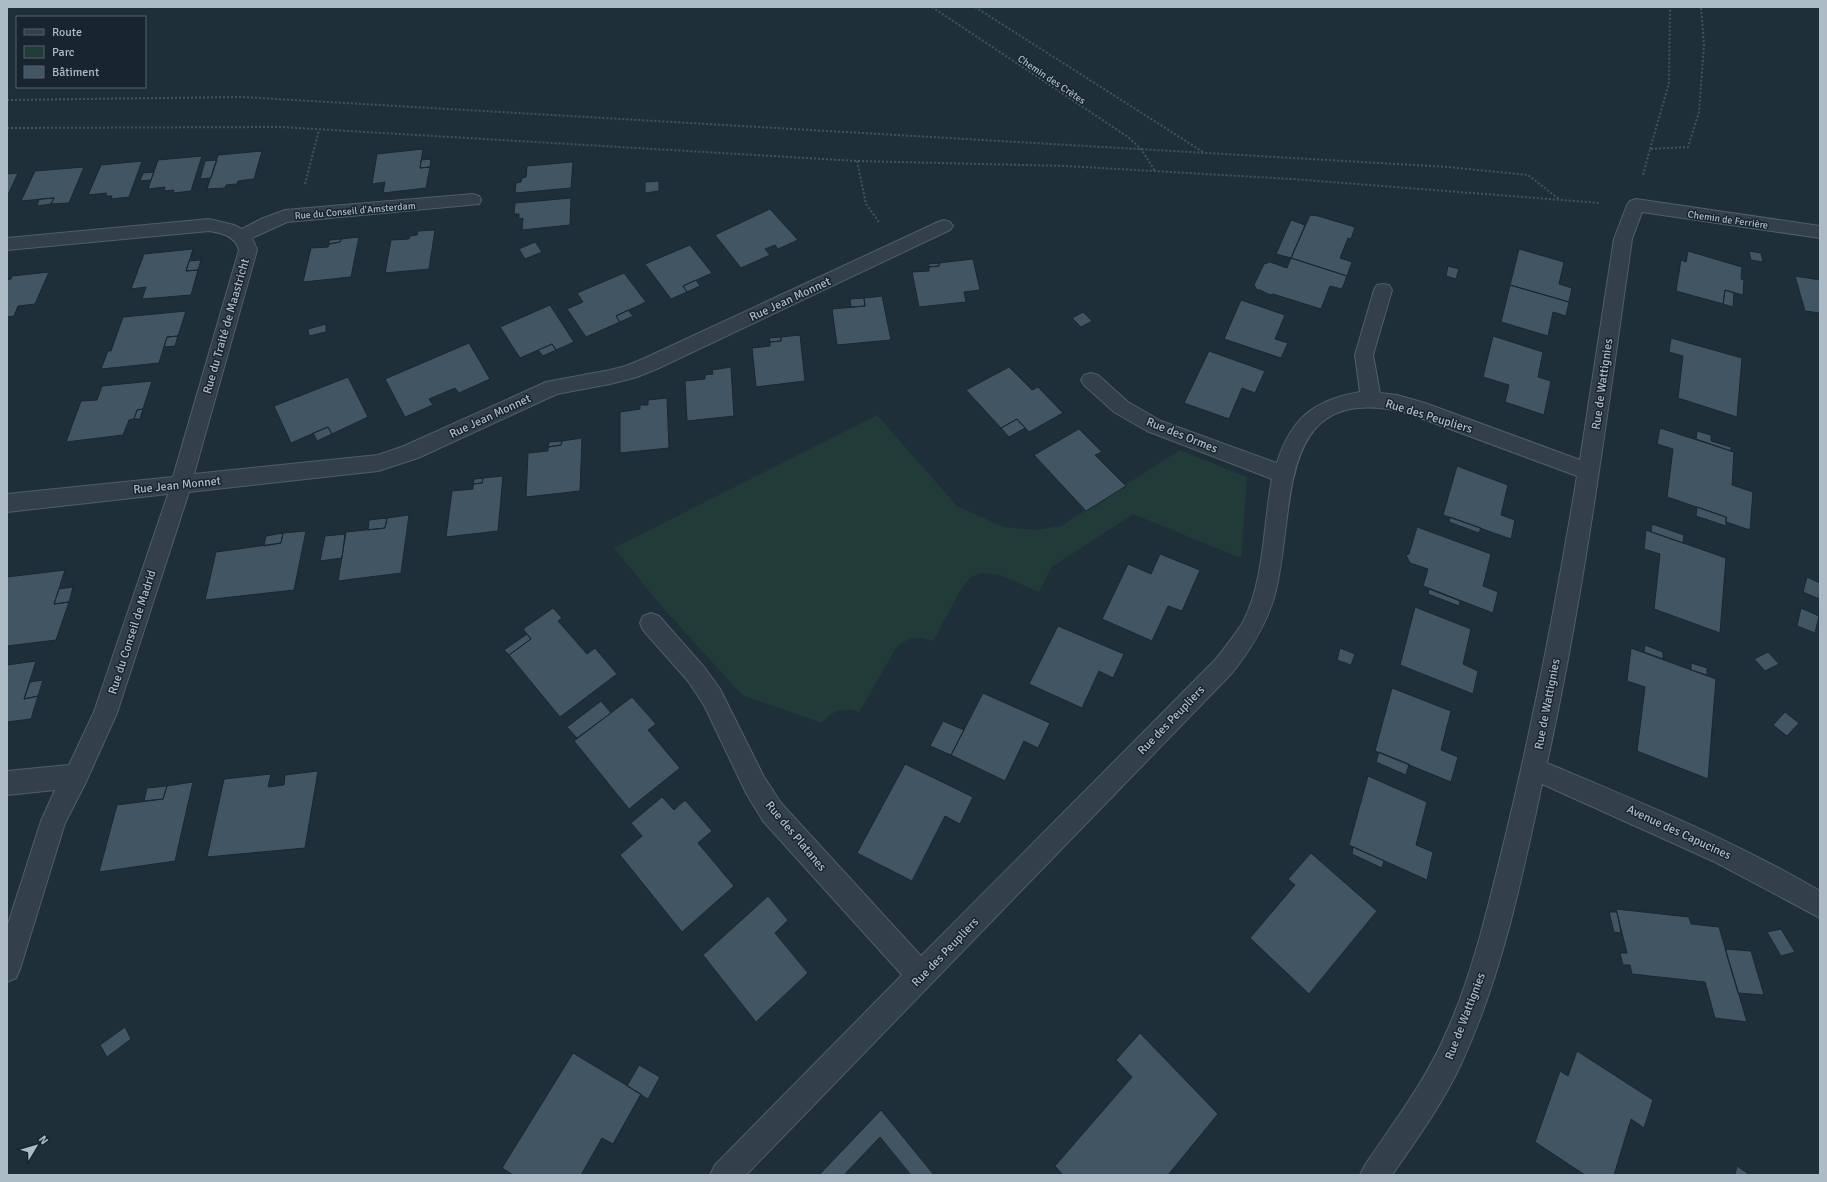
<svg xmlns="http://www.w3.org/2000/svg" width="1827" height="1182" font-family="Signika,sans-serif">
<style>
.green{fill:#213b39}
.building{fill:#425562;stroke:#1a2731}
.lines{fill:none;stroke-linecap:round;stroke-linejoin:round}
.minor-casing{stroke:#505e68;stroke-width:2}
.path{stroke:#3e5756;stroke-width:2;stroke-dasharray:2 2;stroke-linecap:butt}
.minor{fill:#33404a;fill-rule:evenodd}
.labels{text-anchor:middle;stroke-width:3;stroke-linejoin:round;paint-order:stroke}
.far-street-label{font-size:10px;fill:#adbbc7;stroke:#18252f}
.street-label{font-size:12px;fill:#adbbc7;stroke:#18252f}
</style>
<rect width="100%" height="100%" fill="#1f2f3a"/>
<path class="green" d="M877,415L957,506L1003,527L1036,530L1061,526L1180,450L1247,477L1241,558L1133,514L1052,567L1039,592L1000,575L981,573L971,577L963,586L933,641C919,635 907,637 896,648L859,712C845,706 831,711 822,723L742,695L658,602L614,548Z"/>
<path class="building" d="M423,149L420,168L430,167L426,188L383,193L385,182L372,184L377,154Z
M262,151L254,179L238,181L237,184L226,185L225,188L207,189L218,155Z
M202,156L191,191L173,193L174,190L164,191L165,187L148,189L158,160Z
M431,159L430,167L420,168L421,160Z
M217,160L211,178L200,179L205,161Z
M142,161L129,197L111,199L112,196H105L107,193L88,195L101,165Z
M573,162L571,188L515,193L516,183L521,182L522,178L526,177L527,166Z
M84,167L69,203L51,204L54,198L21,201L35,171Z
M154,172L151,180L140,181L143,173Z
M18,173L7,197V174Z
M659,181V191L645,193V182Z
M54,198L51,204L37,206L39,199Z
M571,198L570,225L522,230L523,218L519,219V214H514L515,203Z
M770,209L798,240L778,249L775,245L765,249L770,255L741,268L715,235Z
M1310,215L1318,216L1355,227L1351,239L1348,238L1340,258L1352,262L1347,276L1291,258Z
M1291,220L1305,225L1291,258L1276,254Z
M435,230L429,269L385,273L391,240L409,239L410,236L417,235L418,231Z
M359,237L351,277L303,282L311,248L328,247L329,244L340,242L341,239Z
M341,239L340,242L329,244V240Z
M535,242L542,252L525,259L519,249Z
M690,245L712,273L683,286L687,292L671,299L645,264Z
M193,249L186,271L198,270L191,295L142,299L146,287L131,289L144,254Z
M1519,249L1564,262L1559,284L1572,288L1569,302L1510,285Z
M1688,251L1742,267L1741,279L1744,280L1743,295L1725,290L1723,304L1676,291L1681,260L1686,262Z
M1749,251L1761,253L1763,262L1751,260Z
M1291,258L1347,276L1342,289L1330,286L1321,309L1273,294L1270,295L1260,290H1257L1254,285L1264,264L1270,262L1287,268Z
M973,259L980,290L964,292L966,302L919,307L912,272L929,271V267L939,266V263Z
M201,260L198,270L186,271L189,261Z
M939,263V266L929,267L928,264Z
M1448,266L1459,269L1456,279L1446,276Z
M49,272L35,304L18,306L14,316L7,317V280L11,279L12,276Z
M624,273L646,302L616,316L620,322L586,337L567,309L583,302L577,293Z
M1795,276L1820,280V313L1805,311Z
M696,280L700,286L687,292L683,286Z
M1510,285L1569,302L1566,316L1553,312L1548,336L1501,322Z
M1725,290L1734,293L1733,307L1723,304Z
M882,296L891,340L837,345L832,309L865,306L864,298Z
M864,298L865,306L851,307L850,299Z
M1241,300L1285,315L1275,339L1288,343L1281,358L1224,339Z
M550,305L574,342L556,350L552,344L520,358L500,327Z
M628,310L633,316L620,322L616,316Z
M186,311L178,336L167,337L159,363L101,369L108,351H111L123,317Z
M1083,312L1092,321L1081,327L1072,318Z
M326,324V332L309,336L308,329Z
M800,335L805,381L756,387L752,348L770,346V342L781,341V337Z
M178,336L175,346L164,347L167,337Z
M1493,336L1543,352L1538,377L1551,381L1544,415L1505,402L1509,385L1483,377Z
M781,337V341L770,342L769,338Z
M1671,338L1742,358L1737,417L1678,398L1683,356L1669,352Z
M469,343L490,379L459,393L455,388L429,399L433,405L405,417L385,379Z
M552,344L556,350L543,356L538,350Z
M1209,351L1265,371L1255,393L1242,388L1229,419L1184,403Z
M731,367L734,416L687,421L685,381L705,379V375L713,374L712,370Z
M1009,367L1032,390L1038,387L1063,413L1029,432L1017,419L1001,428L966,390Z
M348,377L368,417L332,434L328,427L291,443L274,406Z
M152,381L143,409L137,410L134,419L129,420L123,435L66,442L81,401L97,400L102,386Z
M667,398L669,448L620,453V412L640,409V405H648V400Z
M143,409L140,419H134L137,410Z
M1017,419L1025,428L1009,437L1001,428Z
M328,427L332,434L317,441L313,433Z
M1660,428L1734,452L1732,485L1753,492L1750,530L1726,522V517L1667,497L1673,449L1657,444Z
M1079,429L1102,452L1095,455L1126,486L1086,511L1034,455Z
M1697,431L1711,435V441L1731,447V451L1696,439Z
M582,438L580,491L526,497L528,453L548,451V447L561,445L562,441Z
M562,441L561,445L548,447L549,442Z
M1457,466L1508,485L1501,515L1515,520L1511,539L1443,515Z
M503,476L498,531L446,537L452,491L473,489V484L482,483L483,478Z
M483,478L482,483L473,484L474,479Z
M1697,507L1726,517V526L1696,516Z
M409,515L401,573L338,581L346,532L385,528L387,518Z
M1450,517L1481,528L1479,533L1449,522Z
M387,518L385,528L368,530L369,520Z
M1652,524L1684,535L1683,543L1651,532Z
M1417,527L1491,554L1483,586L1498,592L1493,613L1423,586L1428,569L1410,563L1406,555L1409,554Z
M1646,530L1726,558L1720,633L1654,609L1660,554L1644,549Z
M306,531L294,590L205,600L216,552L281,543L283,533Z
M283,533L281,543L264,546L266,536Z
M345,534L342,558L320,561L325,536Z
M1160,554L1200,570L1182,611L1168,606L1152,641L1102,619L1128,564L1151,574Z
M65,570L54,604L69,602L56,640L7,646V577Z
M1807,577L1820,583L1819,599L1803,592Z
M73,587L69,602L54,604L59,589Z
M1429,589L1460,601L1459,606L1428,594Z
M1415,607L1471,629L1463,664L1478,671L1473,694L1400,665Z
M553,608L562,618L558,621L587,654L595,648L617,674L560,717L509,655L531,639L523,629Z
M1801,608L1819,616L1815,633L1797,626Z
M1058,626L1124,654L1113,678L1099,671L1082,708L1029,684Z
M527,634L531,639L509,655L504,650Z
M1645,645L1663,652V659L1644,652Z
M1340,648L1355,654L1351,665L1337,660Z
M1631,648L1716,679L1708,779L1637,751L1645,687L1627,681Z
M1768,652L1779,664L1765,671L1754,659Z
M36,661L24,699L38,696L31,719L7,722V665Z
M1691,663L1707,668V675L1691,670Z
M43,680L38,696L24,699L30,682Z
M1392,688L1451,711L1441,750L1458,757L1451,782L1375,751Z
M983,693L1050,723L1038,748L1024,741L1005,781L951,755Z
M632,697L656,724L648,730L680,768L629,809L574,741Z
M601,701L611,713L577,738L567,727Z
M1785,712L1799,723L1787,736L1773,725Z
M943,721L964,730L951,755L930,746Z
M1379,752L1409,764L1406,775L1376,762Z
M905,764L973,797L960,824L945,816L912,881L857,853Z
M318,771L305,848L207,857L224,779L271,774L268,787L284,785L285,775Z
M1368,776L1427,802L1416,845L1433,852L1427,880L1349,845Z
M193,782L175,861L99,872L117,805L163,799L167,786Z
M167,786L163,799L144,801L147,788Z
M662,797L674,810L685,800L712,831L698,843L734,886L682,932L620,855L642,836L631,823Z
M1353,847L1384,861L1382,868L1352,854Z
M1311,853L1377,911L1309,994L1250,938L1295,885L1288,879Z
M768,896L788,920L775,933L808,973L756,1022L703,955Z
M1616,909L1689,917L1691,924L1719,927L1747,1022L1715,1018L1705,982L1632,974L1630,965H1623L1620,953H1627Z
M1609,912H1617L1621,933L1614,932Z
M1781,929L1795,952L1781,956L1767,932Z
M1725,949L1751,951L1764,995L1738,993Z
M125,1027L131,1039L107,1057L100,1045Z
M1140,1033L1218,1114L1168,1175H1063L1055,1166L1132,1077L1116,1060Z
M1577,1051L1653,1100L1644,1128L1631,1119L1614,1175H1585L1535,1142L1560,1071L1568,1076Z
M573,1053L641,1094L613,1144L602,1138L581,1175H513L502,1168Z
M639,1065L660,1077L648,1099L627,1086Z
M881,1110L934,1175H911L880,1137L844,1175H819Z
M1737,1166L1750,1175H1735Z"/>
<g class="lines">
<g class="minor-casing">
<path id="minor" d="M473,194L479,196L481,200L479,204L287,222L252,238L257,250L194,474L378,455L404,446L546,382L610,370L626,366L645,358L938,222L944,220L950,222L953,226L950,230L659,368L637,377L610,384L557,394L418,458L378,471L189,492L117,713L85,784L65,823L20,969L16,978L7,982V927L41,821L55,790L7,795V771L69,765L94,712L168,494L7,512V494L173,477L239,250C235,236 222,233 209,231L7,250V238L209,219L234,225L242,229L261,219L285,210Z
M1636,199L1820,226V238L1642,212L1632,239C1607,414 1585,590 1547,763C1640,802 1733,840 1820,891V918L1715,862L1542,784C1522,878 1502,976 1461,1064C1443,1103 1417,1139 1392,1175H1360L1365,1165C1394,1122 1427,1079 1447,1031C1474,970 1489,903 1505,838C1534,719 1557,598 1577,476L1407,413C1272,379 1297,510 1275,594C1267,624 1251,649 1232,673L746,1175H710L715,1165L902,975L763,821L746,793L704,705L688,681L643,630L640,623L643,616L651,613L659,616L704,667L720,689L764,777L781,803L921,956L1216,659C1225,647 1235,635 1243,622C1265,579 1263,525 1272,479L1147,431L1114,412L1084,385L1081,380L1084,375L1091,373L1098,375L1128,402L1161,421L1277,463C1291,418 1314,400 1360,392L1355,355L1374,290L1377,285L1383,284L1389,285L1392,290L1373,355L1380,393L1397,395L1425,403L1580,460L1614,239L1627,205L1630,201Z"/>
</g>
<path class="path" d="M932,7L1128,137L1141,149L1155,171
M975,7L1203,152
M7,100L242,97L1448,167L1528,175L1559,199
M7,128L281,127L857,161L1066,166L1292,179L1600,203
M1650,149L1669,83L1670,7
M857,161L866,204L879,222
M1643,175L1650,149L1688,147L1699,112L1704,45L1701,7
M305,184L319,130"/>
<use href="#minor" class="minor"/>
</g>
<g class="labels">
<g class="far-street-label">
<text transform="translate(1052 79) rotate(34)" y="4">Chemin des Crètes</text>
<text transform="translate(355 210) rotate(-5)" y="4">Rue du Conseil d'Amsterdam</text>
<text transform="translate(1728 219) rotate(8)" y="4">Chemin de Ferrière</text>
</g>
<g class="street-label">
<text transform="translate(790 299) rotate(-25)" y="4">Rue Jean Monnet</text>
<text transform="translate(226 326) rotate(-74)" y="4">Rue du Traité de Maastricht</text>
<text transform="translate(1602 384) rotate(-82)" y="4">Rue de Wattignies</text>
<text transform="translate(490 416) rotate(-25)" y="4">Rue Jean Monnet</text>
<text transform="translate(1429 416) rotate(17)" y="4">Rue des Peupliers</text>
<text transform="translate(1182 435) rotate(22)" y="4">Rue des Ormes</text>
<text transform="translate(177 485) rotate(-6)" y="4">Rue Jean Monnet</text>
<text transform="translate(132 632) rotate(-72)" y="4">Rue du Conseil de Madrid</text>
<text transform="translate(1547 704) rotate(-79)" y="4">Rue de Wattignies</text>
<text transform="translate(1171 720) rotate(-46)" y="4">Rue des Peupliers</text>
<text transform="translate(1679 832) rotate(25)" y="4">Avenue des Capucines</text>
<text transform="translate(796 836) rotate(50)" y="4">Rue des Platanes</text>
<text transform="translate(945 952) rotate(-46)" y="4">Rue des Peupliers</text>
<text transform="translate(1465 1016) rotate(-69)" y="4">Rue de Wattignies</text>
</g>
</g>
<rect width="1827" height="1182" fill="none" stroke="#adbbc7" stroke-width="16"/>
<rect x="16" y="16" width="130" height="72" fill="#18252f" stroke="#54616c"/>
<rect x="24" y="29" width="20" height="6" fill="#33404a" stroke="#54616c"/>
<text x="52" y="36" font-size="12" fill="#adbbc7">Route</text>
<rect x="24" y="46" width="20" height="12" fill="#213b39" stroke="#54616c"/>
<text x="52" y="56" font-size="12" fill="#adbbc7">Parc</text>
<rect x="24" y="66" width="20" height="12" fill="#425562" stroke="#54616c"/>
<text x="52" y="76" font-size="12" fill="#adbbc7">Bâtiment</text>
<g transform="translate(36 1146) rotate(52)" stroke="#18252f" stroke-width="3" paint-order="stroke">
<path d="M0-3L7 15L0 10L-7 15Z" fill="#adbbc7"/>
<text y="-6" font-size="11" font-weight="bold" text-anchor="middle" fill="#adbbc7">N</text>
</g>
</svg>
